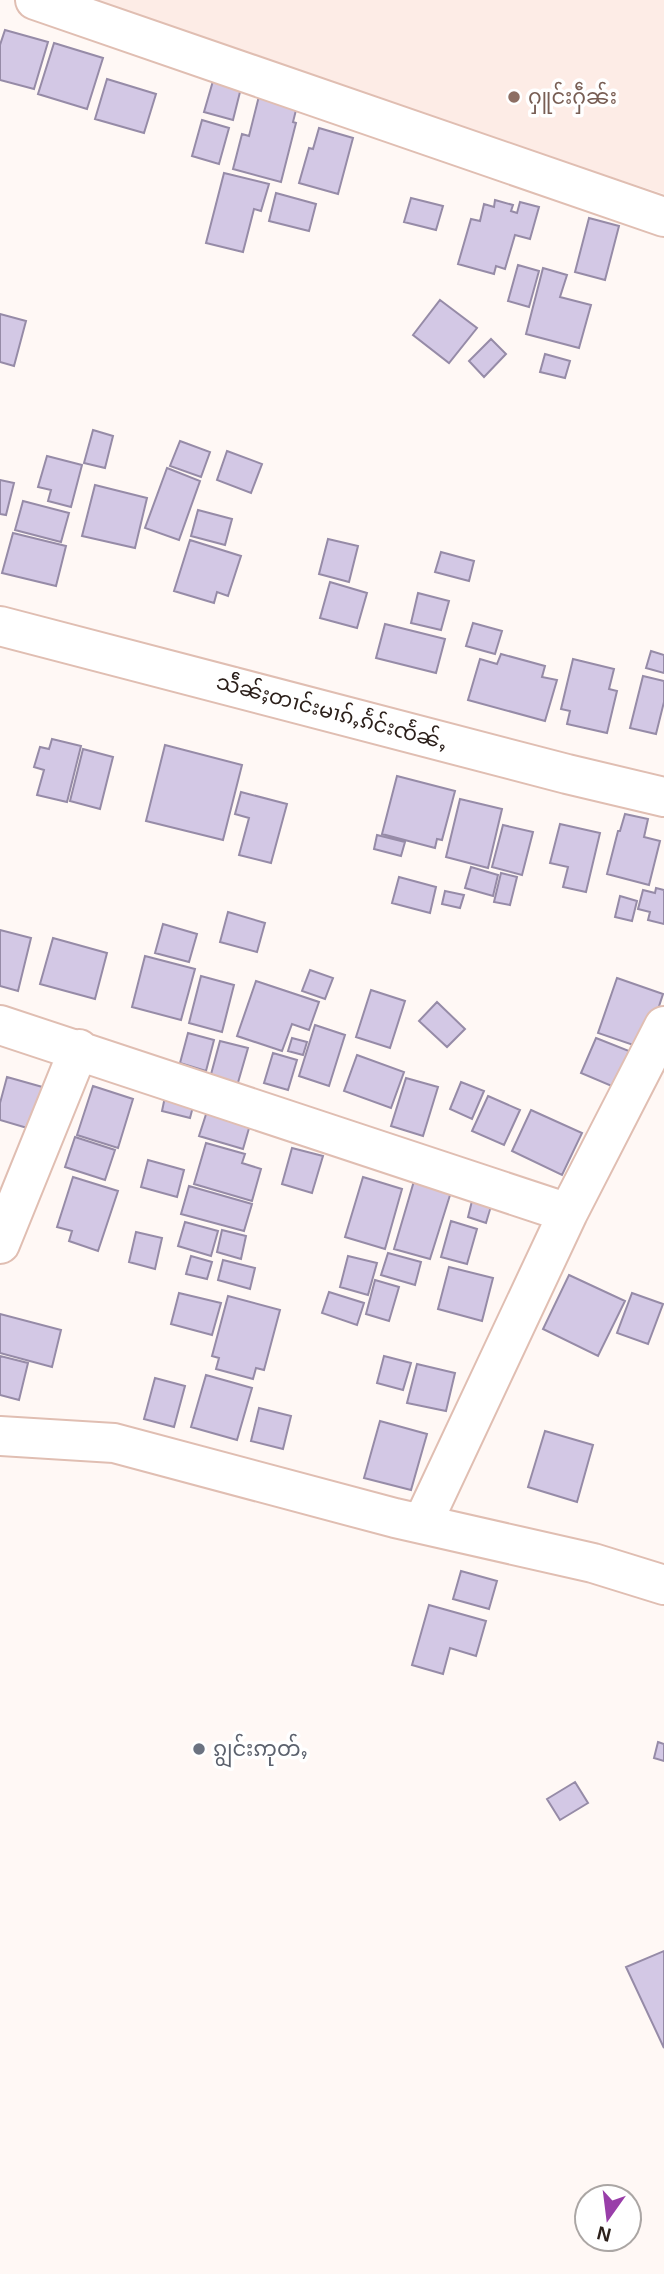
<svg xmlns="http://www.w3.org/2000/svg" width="664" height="2274" font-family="Arial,'Noto Sans Myanmar',sans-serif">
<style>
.built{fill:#fdece6}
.building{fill:#d3c8e5;stroke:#968ba7;stroke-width:2}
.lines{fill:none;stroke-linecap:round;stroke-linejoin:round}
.minor-casing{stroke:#e0beb2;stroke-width:42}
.minor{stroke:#fff;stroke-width:38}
.education-dot{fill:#8d6e63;stroke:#fff;stroke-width:2.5}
.worship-dot{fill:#6b7280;stroke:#fff;stroke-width:2.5}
.labels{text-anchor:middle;stroke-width:7;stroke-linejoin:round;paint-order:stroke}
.education-label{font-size:21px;fill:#785e54;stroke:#fff;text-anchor:start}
.street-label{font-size:21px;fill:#2c201b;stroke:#fff}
.worship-label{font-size:21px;fill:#5b616d;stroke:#fff;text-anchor:start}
</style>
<rect width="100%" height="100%" fill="#fff8f5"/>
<path class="built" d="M63,0H664V194Z"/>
<path class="building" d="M5,30L48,42L34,89L0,80V45Z
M54,43L103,58L87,109L38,94Z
M107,79L156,94L144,133L95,119Z
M213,81L241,88L233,120L204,112Z
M259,96L297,106L293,122L296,123L281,182L233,169L242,134L249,136Z
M202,120L229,128L219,164L192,156Z
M319,128L353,138L338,194L299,183L309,148L313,149Z
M224,173L269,184L261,211L254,209L243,252L206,243Z
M276,193L316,204L309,231L269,221Z
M411,198L443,206L436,230L404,222Z
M495,200L513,205L511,211L517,213L520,202L539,207L530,239L515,235L505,269L496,266L494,274L458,264L471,219L480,221L484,204L494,207Z
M589,218L619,226L605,280L575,272Z
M518,265L539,271L529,307L508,301Z
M543,268L567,275L560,297L591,305L579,348L526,334Z
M440,300L477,328L449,363L413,335Z
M0,314L26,321L14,366L0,362Z
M491,339L506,354L484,377L469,361Z
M545,354L570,361L565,378L540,372Z
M93,430L113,436L105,468L84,463Z
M180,441L210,452L201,477L170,466Z
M227,451L262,464L251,493L217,480Z
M47,456L82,465L71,507L48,501L51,490L38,487Z
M167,468L200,481L179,540L145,528Z
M0,480L14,483L6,515L0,514Z
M95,485L147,498L135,548L82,536Z
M23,501L69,513L61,542L15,530Z
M198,510L232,519L225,545L191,536Z
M13,533L66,546L56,586L2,573Z
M328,539L358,546L349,582L319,574Z
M190,540L241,556L228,596L217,592L214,603L174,591Z
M441,552L474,561L469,581L435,572Z
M330,582L367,593L357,628L320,618Z
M418,593L449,601L441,630L411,623Z
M473,623L502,631L495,654L466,646Z
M385,624L445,639L436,673L376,658Z
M651,651L664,655V673L646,668Z
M501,654L545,666L542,677L557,680L545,721L468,700L480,659L497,664Z
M573,659L614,669L609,689L617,691L607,733L567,724L570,711L561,709Z
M643,676L664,681V702L656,734L630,728Z
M52,739L81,746L67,802L37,795L44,770L34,767L40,747L49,749Z
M165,745L242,765L223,840L146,821Z
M83,749L113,757L100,809L70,801Z
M397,776L455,791L442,840L437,839L435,848L382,834Z
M241,792L287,804L271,863L239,855L249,818L235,814Z
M460,799L502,809L488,868L446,857Z
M625,814L648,819L644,837L660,841L649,885L607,874L618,831H620Z
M560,824L600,833L586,892L563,887L568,867L550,863Z
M503,825L533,832L522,875L492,867Z
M377,835L405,842L401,856L374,849Z
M471,867L498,875L493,896L465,888Z
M501,873L517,877L510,905L494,902Z
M399,877L436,887L430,913L392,903Z
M656,888L664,890V924L648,920L650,912L638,909L643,890L655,893Z
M445,891L464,895L460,908L442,904Z
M620,896L637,901L632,921L615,917Z
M228,912L265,923L257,952L220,942Z
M163,924L197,934L189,962L155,953Z
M0,930L31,938L18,991L0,986Z
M53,938L107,953L95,999L40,984Z
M145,956L195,969L181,1020L132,1007Z
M310,970L333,978L325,999L302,991Z
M201,976L234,985L222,1032L189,1023Z
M617,978L663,994L645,1049L598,1033Z
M256,981L319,1002L309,1030L292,1024L282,1051L237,1036Z
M371,990L405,1001L390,1048L356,1037Z
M437,1002L465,1029L447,1047L419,1021Z
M315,1025L345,1035L329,1086L299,1076Z
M188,1033L214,1040L206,1071L180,1063Z
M292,1038L307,1042L303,1055L288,1051Z
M596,1038L629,1051L614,1087L581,1073Z
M220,1041L248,1048L237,1086L210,1078Z
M273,1053L297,1060L288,1090L264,1083Z
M357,1055L404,1072L391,1108L344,1091Z
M7,1077L46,1088L34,1130L0,1120V1103Z
M406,1078L438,1087L423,1136L391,1126Z
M461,1082L484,1091L472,1119L450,1109Z
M93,1086L133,1099L118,1148L77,1135Z
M166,1092L195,1099L190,1118L162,1111Z
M488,1096L520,1110L504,1145L472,1131Z
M209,1105L252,1118L243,1149L199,1136Z
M531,1110L582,1133L562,1175L512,1151Z
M75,1137L115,1150L105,1180L65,1167Z
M206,1143L245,1154L242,1163L261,1169L252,1201L194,1184Z
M292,1148L323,1156L312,1193L282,1184Z
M148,1160L184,1170L177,1197L141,1187Z
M73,1177L118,1191L98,1251L69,1241L72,1231L57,1227Z
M363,1177L402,1189L385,1249L345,1237Z
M414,1181L451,1192L430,1259L394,1249Z
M189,1186L252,1204L244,1231L181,1214Z
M472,1201L491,1206L486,1223L468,1217Z
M451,1221L477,1229L467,1264L441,1257Z
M185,1222L218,1231L211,1256L178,1246Z
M222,1230L246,1236L241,1259L217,1252Z
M136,1232L162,1238L155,1269L129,1262Z
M388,1253L421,1262L415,1285L381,1275Z
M191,1256L212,1262L207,1279L186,1274Z
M348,1256L377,1263L368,1295L340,1287Z
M223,1260L255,1268L250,1289L218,1280Z
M449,1267L493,1278L482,1321L438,1309Z
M569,1275L625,1301L598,1356L543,1329Z
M375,1280L399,1287L389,1321L366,1314Z
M329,1292L364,1303L357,1325L322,1313Z
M179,1293L221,1303L212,1335L171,1324Z
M632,1293L663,1304L648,1344L617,1333Z
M228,1296L280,1310L264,1370L256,1368L253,1379L216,1369L219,1358L212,1356Z
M0,1314L61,1330L52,1367L0,1353Z
M0,1356L28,1363L19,1400L0,1395Z
M384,1356L411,1363L403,1390L377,1383Z
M417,1364L455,1373L446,1411L407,1403Z
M206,1375L252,1388L237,1440L191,1427Z
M155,1378L185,1386L174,1427L144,1419Z
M259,1408L291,1416L283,1449L251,1441Z
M380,1421L427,1434L411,1490L364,1478Z
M545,1431L593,1445L577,1502L528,1487Z
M461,1571L497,1581L489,1609L453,1599Z
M429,1605L486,1621L476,1656L450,1648L443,1674L412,1665Z
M658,1742L664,1744V1761L654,1758Z
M575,1782L588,1803L560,1820L547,1799Z
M664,1951V2048L626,1967Z"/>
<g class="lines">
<g class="minor-casing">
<path id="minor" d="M35,0L664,217
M0,626L567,774L664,797
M0,1025L568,1213
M0,1244L79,1049
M0,1436L114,1443L395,1518L593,1563L664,1585
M423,1522L568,1213L664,1026"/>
</g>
<use href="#minor" class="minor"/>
</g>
<circle class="education-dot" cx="514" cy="97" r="7"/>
<circle class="worship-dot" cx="199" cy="1749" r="7"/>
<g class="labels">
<g class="education-label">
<text x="528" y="104">ႁူင်းႁဵၼ်း</text>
</g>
<g class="street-label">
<text transform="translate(332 712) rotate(15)" y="7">သဵၼ်ႈတၢင်းမၢၵ်ႇၵႅင်းၸႅၼ်ႇ</text>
</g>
<g class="worship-label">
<text x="213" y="1756">ၵျွင်းဢုတ်ႇ</text>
</g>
</g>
<g transform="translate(608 2218) rotate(194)"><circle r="33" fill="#ffffff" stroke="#aba6a4" stroke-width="2"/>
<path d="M0-5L12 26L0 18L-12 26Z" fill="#993ea9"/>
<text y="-10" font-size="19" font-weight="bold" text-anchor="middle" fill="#2c201b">N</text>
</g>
</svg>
